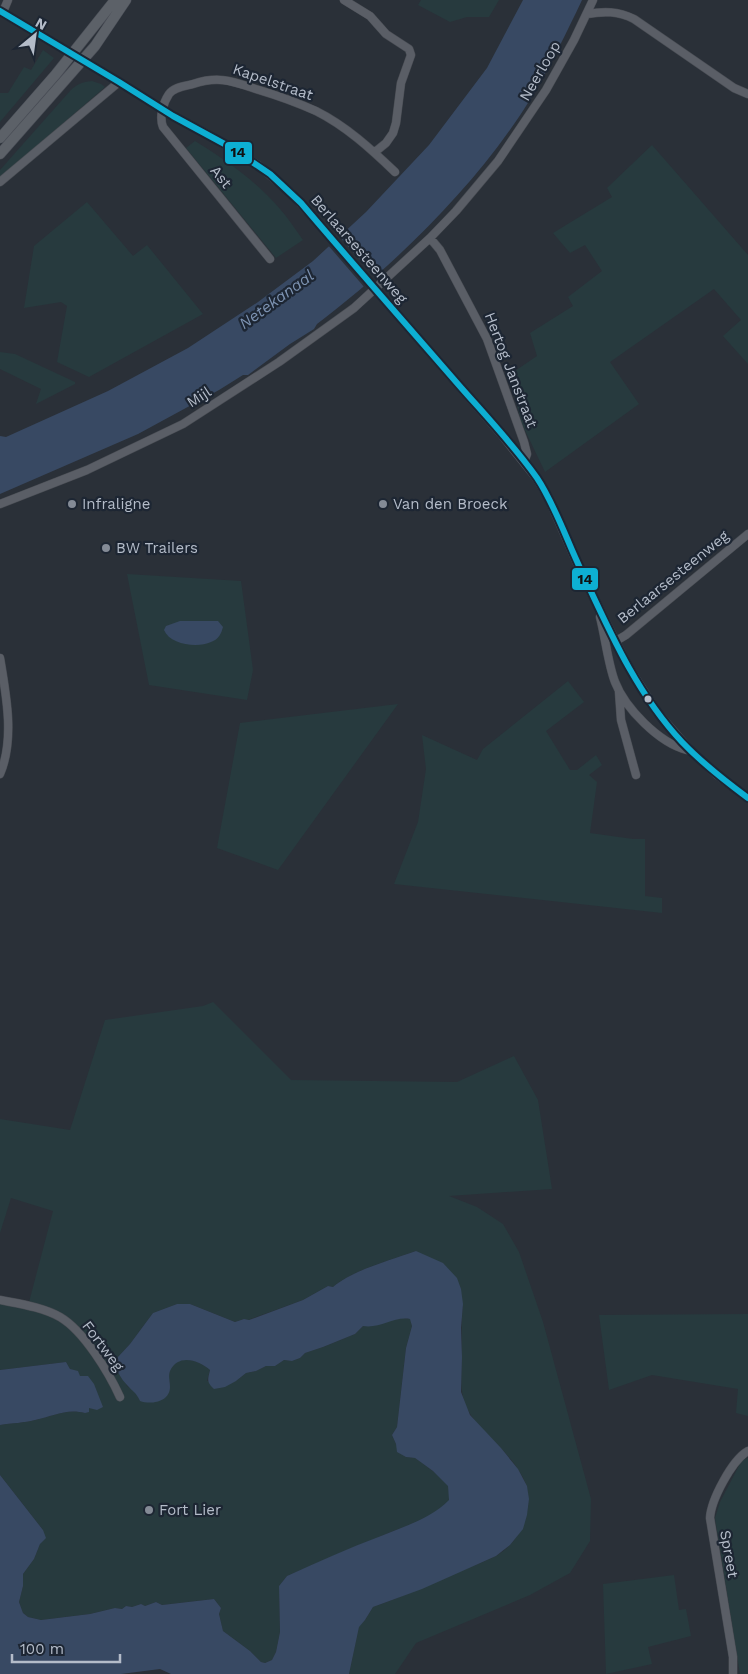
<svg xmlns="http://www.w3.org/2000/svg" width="748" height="1674" font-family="'Work Sans',sans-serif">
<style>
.green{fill:#273a3e}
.water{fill:#384963}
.pier{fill:#2a3038}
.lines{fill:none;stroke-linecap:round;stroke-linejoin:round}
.minor-casing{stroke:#484c53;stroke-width:9}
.major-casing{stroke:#484c55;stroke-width:11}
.minor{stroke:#5a5e66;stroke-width:8}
.major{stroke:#5c6168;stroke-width:10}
.minor-bridge-casing{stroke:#484c53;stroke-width:9;stroke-linecap:butt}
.minor-bridge{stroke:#5a5e66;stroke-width:8}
.bus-1-casing{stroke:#1d2633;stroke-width:10}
.bus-1{stroke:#0dafd3;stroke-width:6}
.poi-dot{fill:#848b96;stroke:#1d2633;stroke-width:2}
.bus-dot{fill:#b4bcc9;stroke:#1d2633;stroke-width:2}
.labels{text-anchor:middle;stroke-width:4.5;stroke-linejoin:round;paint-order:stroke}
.street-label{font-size:15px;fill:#b4bcc9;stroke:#1d2633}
.poi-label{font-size:15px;fill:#b4bcc9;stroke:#1d2633;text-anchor:start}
.water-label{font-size:16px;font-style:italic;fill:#7c92b1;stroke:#1d2633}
.line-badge{stroke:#1d2633;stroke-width:2}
.pale-badge-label{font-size:14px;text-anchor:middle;font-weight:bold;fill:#111}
</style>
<rect width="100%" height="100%" fill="#2a3038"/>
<path class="green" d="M421,0H499L489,17H467L450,22L418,5Z
M43,50L54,58L0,122V93H8L24,67L31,70Z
M92,81L101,84L105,87L0,178V170L70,91C77,84 82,82 92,81Z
M195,141C226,160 256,181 280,209C288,218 295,229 303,240L276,258L186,148Z
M652,145L748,255V364L723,336L741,320L714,289L610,362L639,404L545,472L522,424L509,375L537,356L530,333L573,306L568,297L602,271L585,245L570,253L553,233L612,197L607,188Z
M87,202L133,256L147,245L203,314L89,377L57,362L67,306L61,302L24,308L34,246Z
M0,352L15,354L75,382V384L36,404L41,389L0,369Z
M127,574L241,581L253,670L247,700L149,685Z
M568,681L584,702L546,731L570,770H577L596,755L602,765L589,775L597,782L590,833L633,839H645V896L662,898V913L394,884L418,822L426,769L422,735L477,760L483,749Z
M398,704L278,870L217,848L240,723Z
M213,1002L291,1080L457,1082L514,1056L538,1100L552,1189L449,1196L477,1207L503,1224L519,1252L543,1322L591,1499L590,1541L570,1573L530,1595L416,1643L395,1674H349L359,1626L365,1620L373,1607C401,1597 429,1585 457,1572C470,1567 484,1562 496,1556C519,1543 533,1514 527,1488C526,1482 522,1476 519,1471C506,1448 475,1428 466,1406C459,1389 462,1375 462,1357C462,1339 461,1322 463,1304L416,1251C391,1260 353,1270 333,1287L328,1286L303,1300L248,1320L244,1319L235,1322L190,1304H177L153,1313L130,1344L117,1358L127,1386L136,1392L140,1401L170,1389C170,1384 168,1377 169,1373C175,1352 199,1360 210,1370L207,1381H236L246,1373L256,1371L266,1366H275L284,1360L292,1361L300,1358L305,1353L323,1347L355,1334L363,1326L402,1318L411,1319L412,1326L406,1348L397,1427L392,1435L396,1444L406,1457L415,1458L433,1471L448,1485L450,1500C430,1520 404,1526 379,1537C348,1549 318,1563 287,1576L279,1586L280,1632L276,1652L272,1660L265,1663L261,1662L250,1651L223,1631L219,1614L221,1608L214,1599L162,1605L156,1602L145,1606L141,1604L132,1607L126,1606L122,1609L115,1608L90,1614L41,1620L28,1617L23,1613L19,1602L23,1586V1574L34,1559L40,1544L43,1530L0,1475V1425C12,1423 24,1423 35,1420C53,1416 67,1408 85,1413L88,1376L80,1377L70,1369L66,1362L0,1370V1301L28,1306L53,1211L11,1198L0,1233V1119L70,1130L105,1020L203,1006Z
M748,1314V1416L736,1413L738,1389L652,1375L609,1390L599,1315Z
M748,1458V1674H740L715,1518L720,1502L742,1460Z
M674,1575L679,1610L686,1609L691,1636L648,1647L652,1664L606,1674L603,1584Z"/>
<path class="water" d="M523,0H582C567,32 549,68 531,98C479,183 396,264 317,324L314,329L290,344L248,375H243L219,390L138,434L0,494V436L6,437L108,391L188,348L258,302L313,261L366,212L429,145L487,68Z
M180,621H218L223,627C221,634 219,639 211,642C198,648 170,645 164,630L166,626Z
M416,1251L443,1263L457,1278L461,1289L463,1304L461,1328L462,1357L461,1392L470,1415L501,1448L518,1469L527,1486L529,1499L527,1515L523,1529L510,1545L496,1556L422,1589L373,1607L365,1620L359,1627L349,1674H171L160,1669L121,1674H0V1475L43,1530L46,1538L40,1544L34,1559L23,1574V1586L19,1602L23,1613L28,1617L41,1620L90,1614L115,1608L122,1609L126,1606L132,1607L141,1604L145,1606L156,1602L162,1605L214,1599L221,1608L219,1614L223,1631L250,1651L261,1662L265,1663L272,1660L276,1652L280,1632L279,1586L287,1576C318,1562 349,1548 381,1536C405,1526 430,1519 449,1500L448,1486L433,1471L415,1458L406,1457L397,1452L396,1444L392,1435L397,1427L406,1348L412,1326L410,1319C394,1316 380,1329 363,1326L355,1334L323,1347L305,1353L300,1358L292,1361L284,1360L275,1366H266L256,1371L246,1373L236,1381L225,1387L214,1389C206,1382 208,1379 210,1370C199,1360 178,1353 170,1371C168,1376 170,1381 170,1387C170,1402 151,1405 140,1401C136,1392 133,1392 127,1385C121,1379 117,1371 114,1363L117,1358L130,1344L153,1313L177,1304H190L235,1322L244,1319L249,1320L303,1300L328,1286L333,1287C353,1270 391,1260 416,1251Z
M66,1362L70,1369L78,1371L80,1376H88L94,1384L103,1407L97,1410L89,1408V1412L85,1413C67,1408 53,1416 35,1420C24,1423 12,1423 0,1425V1370Z"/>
<path class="pier" d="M338,235L376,278L365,288L327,244Z"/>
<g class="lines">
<g class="minor-casing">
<path id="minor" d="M344,0L370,16L386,34L409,49L411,55L401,83L396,123L393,133L386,143L375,152
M0,11L119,82L173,116L207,134L258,165L291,193L320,225
M3,12L8,0
M587,14C604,11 618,11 634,19L734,88L748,94
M0,182L119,82
M430,238L440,250L487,339L524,442L527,454L524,462
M270,259L163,127C159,117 163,103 169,94C174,87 185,86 193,84C220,75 234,82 259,90C279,96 298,103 316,111C346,126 371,149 395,172
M383,298L501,434L537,479L548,497L580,570L628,666L657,712L690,750L717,775L748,798
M0,504L87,470L183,424L279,362L354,308L430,238L456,211L498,161L546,90L574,40L593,0
M600,617C605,636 608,664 615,682C625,708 659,743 687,750
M616,641L626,635L748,534
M0,658C6,694 15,739 0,774
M619,692L621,720L636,775
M0,1300C20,1304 42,1307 60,1317C84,1331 109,1373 120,1397
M733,1674V1657L710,1518C711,1500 732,1460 748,1451"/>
</g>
<g class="major-casing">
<path id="major" d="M0,138L56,74L115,0
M0,154L95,46L126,0"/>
</g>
<use href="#minor" class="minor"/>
<use href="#major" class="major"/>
<g class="minor-bridge-casing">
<path id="minor-bridge" d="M320,225L383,298"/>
</g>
<use href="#minor-bridge" class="minor-bridge"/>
<g class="bus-1-casing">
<path id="bus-1" d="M0,11L119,82L173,116L230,147L270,174L301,203C352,263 405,323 457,383C484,414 513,444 537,478C555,505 567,541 581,570C609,630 636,693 682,742C702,763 725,781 748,798"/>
</g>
<use href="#bus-1" class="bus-1"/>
</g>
<g class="poi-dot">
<circle cx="72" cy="504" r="5"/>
<circle cx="383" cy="504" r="5"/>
<circle cx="106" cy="548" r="5"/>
<circle cx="149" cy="1510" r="5"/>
</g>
<circle class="bus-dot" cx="648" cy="699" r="4.5"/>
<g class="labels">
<g class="street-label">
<text transform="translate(540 71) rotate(-60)" y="5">Neerloop</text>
<text transform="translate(273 82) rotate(19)" y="5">Kapelstraat</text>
<text transform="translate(221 177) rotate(51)" y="5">Ast</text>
<text transform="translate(359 249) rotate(49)" y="5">Berlaarsesteenweg</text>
<text transform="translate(511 370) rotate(69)" y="5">Hertog Janstraat</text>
<text transform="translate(199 397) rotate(-33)" y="5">Mijl</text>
<text transform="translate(673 577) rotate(-39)" y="5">Berlaarsesteenweg</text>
<text transform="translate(103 1346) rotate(53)" y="5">Fortweg</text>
<text transform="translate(729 1554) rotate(80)" y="5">Spreet</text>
</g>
<g class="poi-label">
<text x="82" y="509">Infraligne</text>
<text x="393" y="509">Van den Broeck</text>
<text x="116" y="553">BW Trailers</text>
<text x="159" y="1515">Fort Lier</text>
</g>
<g class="water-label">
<text transform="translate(276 299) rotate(-36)" y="6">Netekanaal</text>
</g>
</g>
<g class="line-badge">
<rect x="224" y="141" width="29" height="24" rx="5" fill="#0dafd3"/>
<rect x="571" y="567" width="28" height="24" rx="5" fill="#0dafd3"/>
</g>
<g class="pale-badge-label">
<text x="238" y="157">14</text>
<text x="585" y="584">14</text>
</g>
<g transform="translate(35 35) rotate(29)" stroke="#1d2633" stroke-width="4" paint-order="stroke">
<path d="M0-4L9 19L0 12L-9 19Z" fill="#b4bcc9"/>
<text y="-8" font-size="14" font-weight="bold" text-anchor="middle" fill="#b4bcc9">N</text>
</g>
<path d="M12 1654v8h108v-8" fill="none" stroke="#b4bcc9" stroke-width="2.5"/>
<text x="20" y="1654" font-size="15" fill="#b4bcc9" stroke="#1d2633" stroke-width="4" paint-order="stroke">100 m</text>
</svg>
